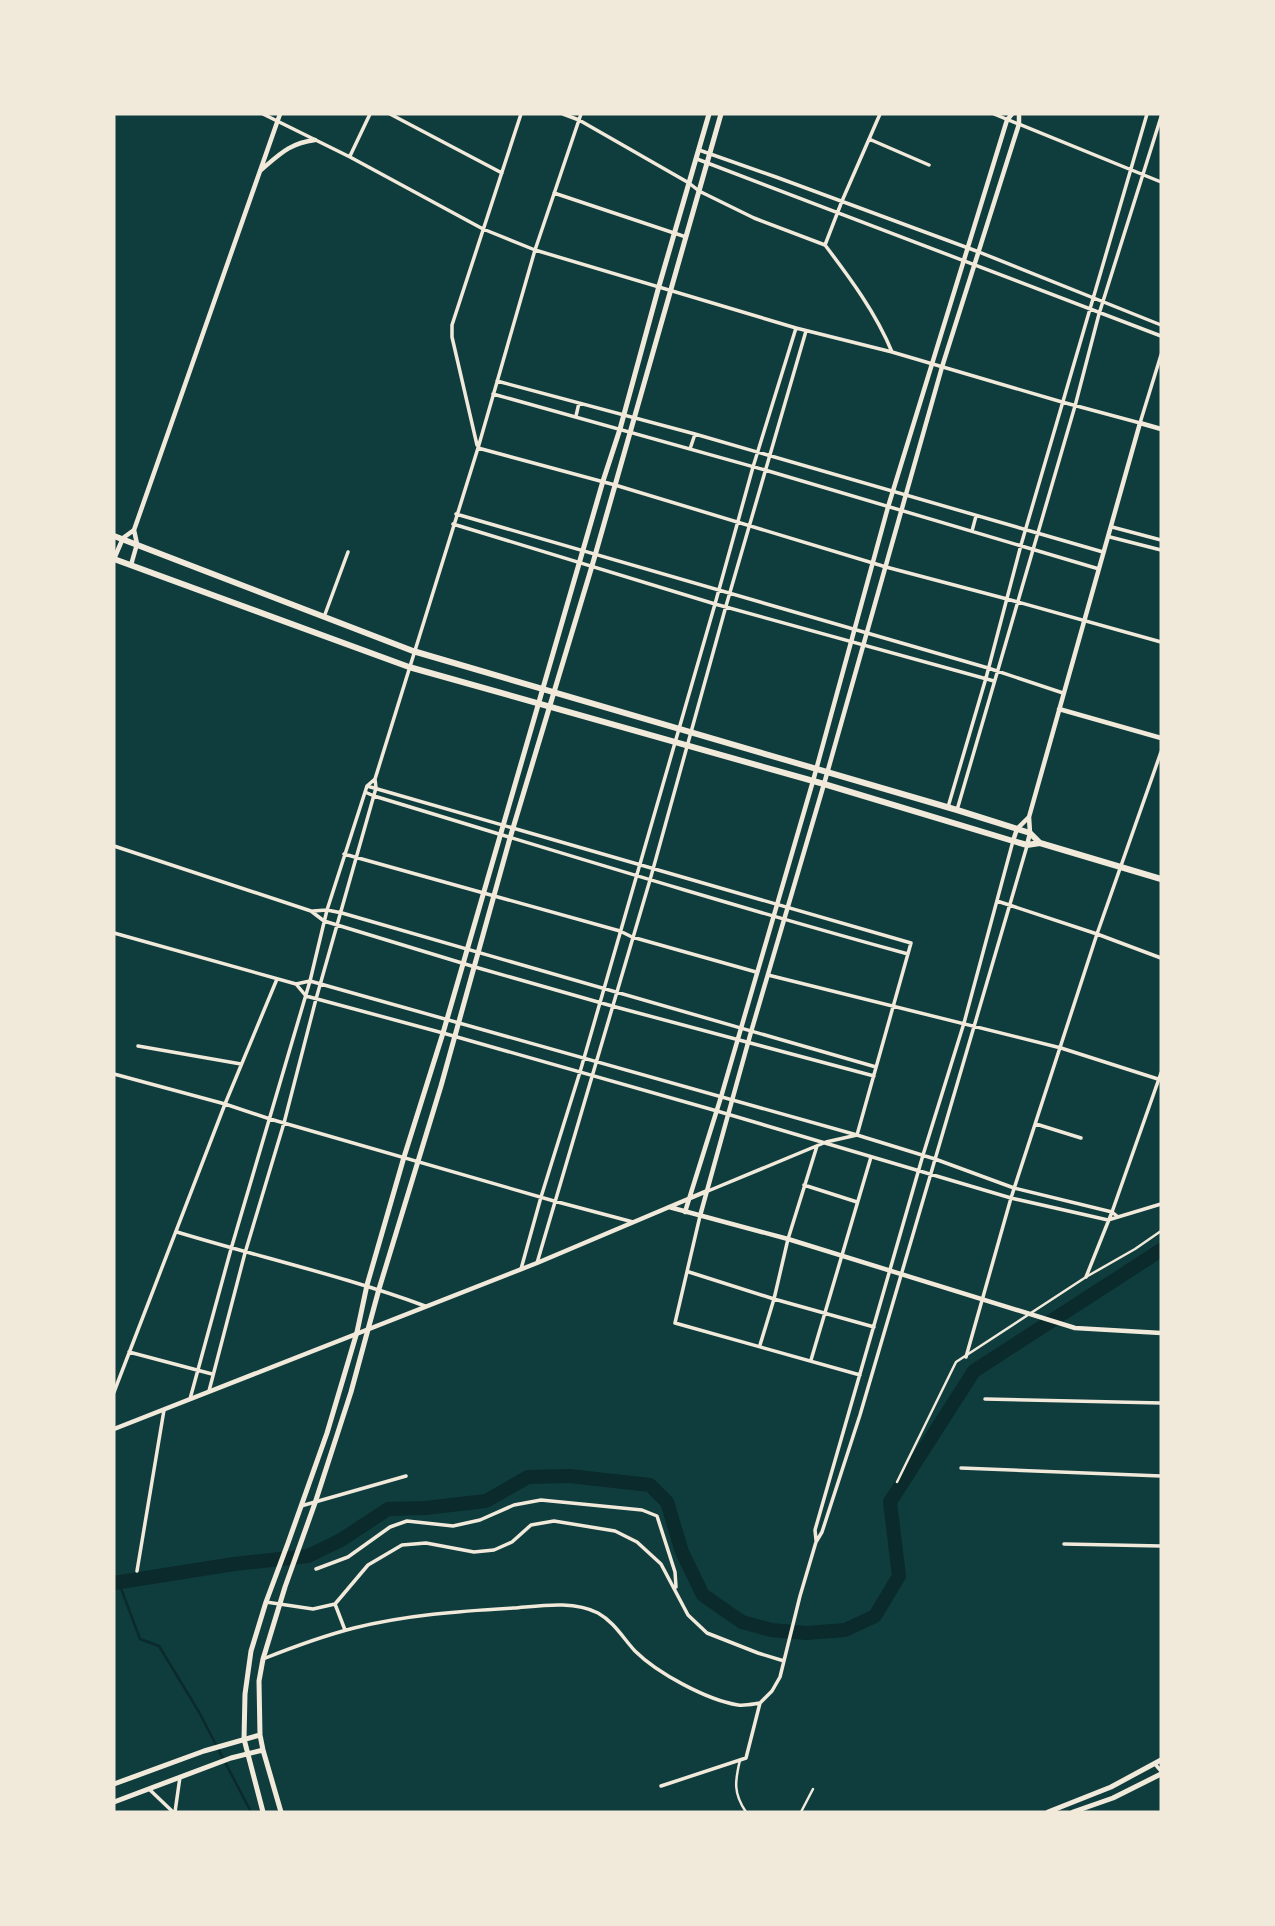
<svg xmlns="http://www.w3.org/2000/svg" width="1275" height="1926" font-family="Cabin,sans-serif">
<style>
.lines{fill:none;stroke-linecap:round;stroke-linejoin:round}
.stream{stroke:#0a2a2b;stroke-width:2.5}
.river{stroke:#0a2a2b;stroke-width:14}
.pedestrian{stroke:#f1e9da;stroke-width:2.5}
.minor{stroke:#f1e9da;stroke-width:3.5}
.tertiary{stroke:#f1e9da;stroke-width:4.5}
.secondary{stroke:#f1e9da;stroke-width:5}
.primary{stroke:#f1e9da;stroke-width:6}
</style>
<rect width="100%" height="100%" fill="#0f3d3e"/>
<g class="lines">
<path class="stream" d="M119,1583L140,1639L159,1646L199,1712L251,1812"/>
<path class="river" d="M114,1583L234,1564L308,1556L341,1540L388,1509L425,1508L486,1501L528,1477L569,1476L650,1485L667,1502L682,1552L703,1595L742,1622L771,1630L806,1633L845,1630L875,1616L899,1576L890,1502L974,1371L1161,1250"/>
<path class="pedestrian" d="M897,1482L956,1362L1086,1277L1135,1249L1161,1231
M740,1760C735,1781 733,1793 746,1812
M801,1812L813,1789"/>
<path class="minor" d="M263,114L350,157L483,229L535,250L796,328L892,352L1062,402L1140,423L1161,355
M390,114L502,173
M563,114L579,120L689,183L699,191L754,218L825,245
M994,114L1161,182
M869,139L929,165
M699,150L776,177L979,252L1161,325
M350,156L370,114
M697,159L1161,336
M554,193L686,237
M825,245L842,201L880,114
M825,245C850,278 876,313 892,352
M497,381L695,434L1103,552
M493,394L765,470L1099,569
M576,416L579,403
M477,445L452,337V325L521,114
M478,448L615,485L886,567L1007,599L1161,642
M690,449L695,434
M456,514L988,668L1063,693
M453,524L715,604L994,681
M1112,527L1161,540
M972,531L976,516
M1110,537L1161,550
M324,617L348,552
M367,786L911,943L857,1135L826,1142L708,1191
M365,792L374,796C552,850 729,905 908,954
M948,807L986,678L1021,545L1147,114
M957,810L1075,406L1099,314L1161,117
M114,846L311,911L324,921L475,967L612,1006L874,1076
M344,854L620,931L632,937L756,972
M997,901L1097,934L1161,958
M313,911L327,910L342,913L876,1067
M114,933L296,984L310,981L857,1135L935,1159L1014,1188L1112,1212L1118,1217
M768,975L1061,1048L1161,1080
M296,984L306,996L443,1033L717,1111L1011,1198L1108,1220L1161,1204
M138,1046L241,1064
M114,1074L225,1104L270,1119L554,1201L633,1222
M1036,1124L1081,1138
M804,1185L857,1202
M700,1216L675,1323L860,1375
M177,1232C259,1257 344,1276 425,1306
M537,1263L650,880L726,606L806,331
M521,1269L541,1197L580,1072L715,604L753,467L796,328
M689,1272L774,1299L874,1327
M1086,1277L1112,1212L1161,1073
M760,1345L774,1299L788,1239L817,1146
M129,1352L212,1374
M966,1357L1011,1198L1097,934L1161,752
M811,1360L871,1157
M209,1391L245,1253L284,1123L316,999L376,788L375,779L478,448L535,250L581,114
M114,1392L225,1104L277,979
M190,1399L231,1249L310,981L327,910L367,786L375,779
M985,1399L1161,1403
M961,1468L1161,1476
M301,1506L406,1476
M816,1540L815,1530L923,1155L964,1023L1013,841
M1064,1544L1161,1546
M316,1569L348,1557L390,1527L407,1521L453,1526L480,1520L514,1505L541,1500L642,1510L657,1516L675,1572L676,1587
M137,1571L164,1410
M266,1602L313,1609L335,1604L368,1565L402,1545L426,1543L474,1552L494,1550L512,1542L531,1525L554,1521L615,1531L637,1542L661,1564L688,1615L707,1633L758,1653L784,1661
M335,1604L345,1630
M263,1659C293,1647 323,1636 354,1628C406,1615 460,1611 513,1608C539,1606 573,1600 598,1613C614,1622 623,1638 635,1651C657,1673 707,1700 738,1705C745,1706 753,1704 760,1703
M760,1703L772,1691L780,1677L800,1596L816,1542L822,1532L860,1415L1027,846
M1155,1764L1161,1771
M661,1786L746,1758L760,1703
M149,1789L173,1812
M175,1812L180,1777"/>
<path class="tertiary" d="M261,170C280,154 290,143 315,140
M114,559L123,538L134,530
M131,565L137,544L134,530L280,114
M1059,709L1161,738
M1013,841L1017,829L1028,818
M1027,845L1030,833L1029,817L1140,423L1161,429
M669,1207L788,1239L1075,1328L1161,1333
M685,1212L721,1097L813,781L888,507L1007,120L1012,114
M700,1216L751,1032L824,784L942,367L1019,124V114
M114,1429L537,1263L707,1191"/>
<path class="secondary" d="M114,1784L204,1751L260,1735
M114,1802L231,1758L263,1750
M263,1812L244,1739L245,1694L251,1651L266,1602L288,1543L327,1433L357,1332L367,1285L404,1157L443,1033L603,481L620,429L659,286L709,114
M281,1812L263,1750L260,1735L259,1681L263,1659L285,1587L315,1503L351,1392L379,1289L441,1086L510,838L592,566L721,114
M1048,1812L1111,1787L1161,1760
M1073,1812L1113,1798L1161,1774"/>
<path class="primary" d="M114,536L413,651L957,810L1030,833L1040,843
M114,559L409,667L824,784L1013,841L1027,845L1040,843L1161,879"/>
</g>
<rect width="1275" height="1926" fill="none" stroke="#f1e9da" stroke-width="231"/>
</svg>
